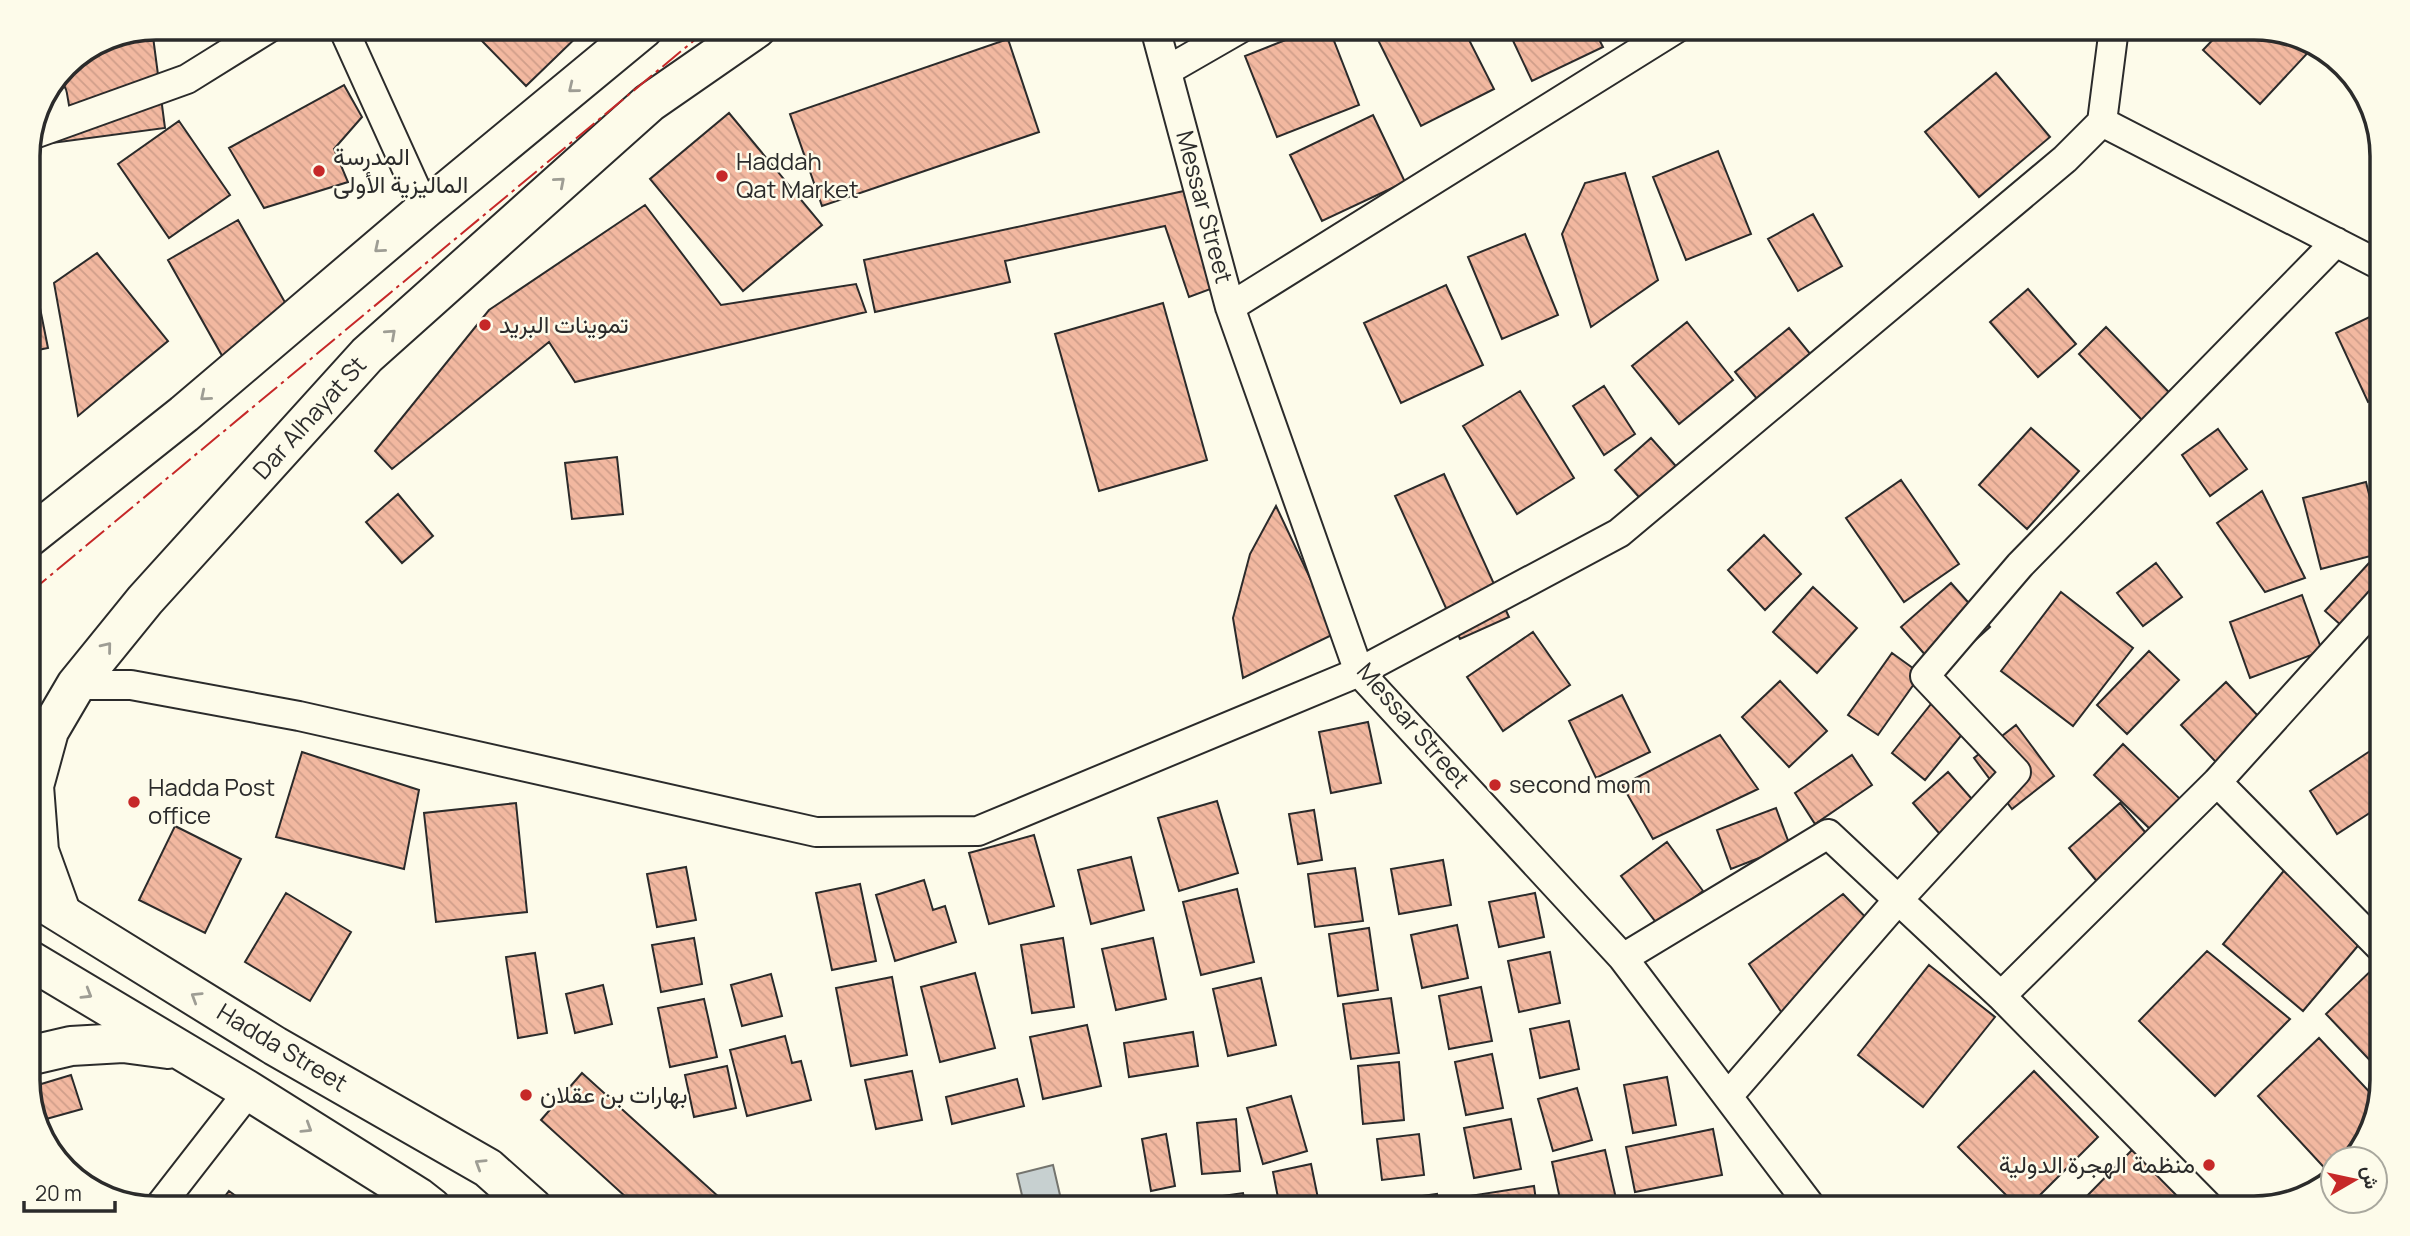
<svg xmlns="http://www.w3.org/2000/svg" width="2410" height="1236" font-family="Manrope,Vazirmatn,sans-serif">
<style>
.water{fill:#c7d0d0;stroke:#74746e;stroke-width:2}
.building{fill:url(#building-back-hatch);stroke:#2b2b2b;stroke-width:2}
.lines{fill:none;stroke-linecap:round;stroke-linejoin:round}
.street-casing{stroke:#2b2b2b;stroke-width:32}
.secondary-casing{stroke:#2b2b2b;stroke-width:42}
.primary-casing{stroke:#2b2b2b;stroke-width:42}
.street{stroke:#fdfbea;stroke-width:28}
.secondary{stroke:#fdfbea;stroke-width:38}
.primary{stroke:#fdfbea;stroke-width:38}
.power{stroke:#c62828;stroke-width:2;stroke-dasharray:24 5 3.5 5;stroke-linecap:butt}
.oneway{stroke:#9e9d94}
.poi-dot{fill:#c62828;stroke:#fdfbea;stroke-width:2.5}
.labels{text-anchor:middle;stroke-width:5;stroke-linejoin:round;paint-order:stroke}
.poi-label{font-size:24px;fill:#2b2b2b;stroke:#fdfbea;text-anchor:start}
.street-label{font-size:24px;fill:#2b2b2b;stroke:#fdfbea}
.rim{fill:none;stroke:#2b2b2b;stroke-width:3.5}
</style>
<defs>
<pattern id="building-back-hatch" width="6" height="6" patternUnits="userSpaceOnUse" patternTransform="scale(1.75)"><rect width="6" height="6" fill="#f2b8a0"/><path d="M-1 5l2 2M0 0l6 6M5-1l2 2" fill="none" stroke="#d09e8a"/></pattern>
</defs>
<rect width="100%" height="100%" fill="#fdfbea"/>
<path class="water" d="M1053,1165L1063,1208H1025L1017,1174Z"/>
<path class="building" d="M491,28H586L526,86L480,39Z
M1316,28H1329L1359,105L1277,137L1245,56Z
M1377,28H1463L1494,89L1421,126L1373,30Z
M1507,28H1593L1603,47L1532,81Z
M2224,28H2254L2311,41L2315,45L2260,104L2203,50Z
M152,29L165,128L29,146L66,65L107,38Z
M1008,39L1039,132L822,206L790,114Z
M1996,73L2050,137L1979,197L1925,132Z
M344,85L362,117L334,149L348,182L264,208L229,148Z
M729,113L822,225L743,291L650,179Z
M1373,115L1405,182L1322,221L1290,155Z
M179,121L230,195L169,238L118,164Z
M1718,151L1751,234L1686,260L1653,177Z
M1625,173L1658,280L1591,327L1562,234L1585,183Z
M1184,191L1216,287L1189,297L1165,226L1005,261L1010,282L875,312L864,260Z
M645,205L721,305L856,284L866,312L575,382L549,342L392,469L375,451L489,310Z
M1813,214L1842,266L1798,291L1768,239Z
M238,220L303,334L233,375L168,260Z
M1525,234L1558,315L1502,339L1468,257Z
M28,248L48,348L28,352Z
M97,253L168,341L78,416L54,283Z
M1446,285L1483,365L1401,403L1364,323Z
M2028,289L2076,344L2038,377L1990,322Z
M1163,303L1207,460L1099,491L1055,334Z
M2382,311V395L2368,402L2336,333Z
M1687,322L1733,380L1679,424L1632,366Z
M2106,327L2188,412L2160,439L2079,354Z
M1789,328L1825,372L1771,416L1735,372Z
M1604,386L1635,434L1604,455L1573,406Z
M1520,391L1574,478L1517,514L1463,426Z
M2382,421V436L2375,428Z
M2031,428L2079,471L2027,529L1979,485Z
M2218,429L2247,469L2210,496L2182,455Z
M1651,438L1682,473L1646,505L1615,470Z
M617,457L623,514L572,519L565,463Z
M1444,474L1509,617L1460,639L1395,496Z
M1901,480L1959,564L1904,602L1846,518Z
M2366,482L2382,546V553L2321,569L2303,498Z
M2262,491L2305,578L2265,592L2217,523Z
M398,494L433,536L402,563L366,522Z
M1276,506L1336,633L1243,678L1233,618L1250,554Z
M1764,535L1801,574L1765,610L1728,570Z
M2156,563L2182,597L2143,626L2117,593Z
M2369,563L2382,575V618L2360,642L2325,611Z
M1951,583L1990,627L1940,672L1901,627Z
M1813,587L1857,628L1817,673L1773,632Z
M2061,592L2133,648L2073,726L2001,671Z
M2302,595L2322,651L2250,678L2230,622Z
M1533,632L1570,685L1503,731L1467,677Z
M2149,651L2179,680L2127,734L2097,705Z
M1892,653L1921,674L1878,735L1848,715Z
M1780,681L1827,731L1789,767L1742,717Z
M2226,682L2276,735L2231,778L2181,725Z
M2382,691V708L2373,700Z
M1939,694L1973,721L1925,780L1892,753Z
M1622,695L1650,752L1596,778L1569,721Z
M1368,722L1381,783L1331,793L1319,732Z
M2016,725L2054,776L2012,809L1974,758Z
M1720,735L1758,789L1653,839L1622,785Z
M2123,744L2180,799L2151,830L2094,775Z
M2370,751L2382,768V805L2337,834L2310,791Z
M302,752L419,790L404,869L276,837Z
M1852,755L1872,785L1815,824L1795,793Z
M1948,772L1986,815L1951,847L1913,803Z
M1217,801L1238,873L1179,891L1158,818Z
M516,803L527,912L436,922L424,813Z
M2120,803L2152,840L2100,885L2069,848Z
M1776,808L1790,846L1731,869L1717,830Z
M1314,810L1322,860L1298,864L1289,814Z
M175,826L241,859L205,933L139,900Z
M1034,835L1054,906L989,924L969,853Z
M1667,842L1703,891L1658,925L1621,876Z
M1131,857L1144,910L1091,924L1078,870Z
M1443,860L1451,905L1399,914L1391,869Z
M686,867L696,920L657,927L647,874Z
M2287,867L2367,935L2303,1011L2223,944Z
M1355,868L1363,921L1315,927L1308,874Z
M924,880L933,910L945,906L956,942L895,961L876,895Z
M860,884L876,961L832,970L816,893Z
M1237,889L1254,962L1201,975L1183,902Z
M286,893L351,932L310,1001L245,962Z
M1535,893L1544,937L1499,947L1489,902Z
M1843,894L1878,930L1794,1031L1749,964Z
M1457,925L1468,978L1422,988L1411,935Z
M1369,928L1378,990L1338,996L1329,934Z
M694,938L702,984L661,992L652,945Z
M1063,938L1074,1007L1032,1013L1021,945Z
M1153,938L1166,999L1116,1010L1102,949Z
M2207,951L2290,1019L2215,1096L2139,1021Z
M1550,952L1560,1003L1519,1012L1508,961Z
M535,953L547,1033L518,1038L506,957Z
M2382,960V1071L2381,1072L2326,1014Z
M1929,965L1995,1017L1923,1107L1858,1055Z
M975,973L995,1048L940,1062L921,987Z
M771,974L782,1016L742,1026L731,985Z
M892,977L907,1055L851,1066L836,988Z
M1261,978L1276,1045L1228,1056L1213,989Z
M603,985L612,1024L575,1033L566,994Z
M1481,987L1492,1041L1449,1049L1439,996Z
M1391,998L1399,1053L1351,1059L1343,1004Z
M704,999L717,1057L670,1067L658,1008Z
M1569,1021L1579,1069L1540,1078L1530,1029Z
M1087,1025L1101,1086L1043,1099L1030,1037Z
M1193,1032L1198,1066L1129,1077L1124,1043Z
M785,1036L792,1063L801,1061L811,1100L747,1116L730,1050Z
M2319,1038L2377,1100L2369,1137L2348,1159H2333L2332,1176L2258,1096Z
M1492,1054L1503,1108L1466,1115L1455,1062Z
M1399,1062L1404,1120L1363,1124L1358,1066Z
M727,1066L736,1108L694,1117L685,1075Z
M912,1071L922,1120L876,1129L865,1080Z
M2034,1071L2098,1137L2027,1208H2019L1958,1147Z
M582,1073L731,1208H638L541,1120Z
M71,1075L82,1109L39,1121L28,1088Z
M1667,1077L1676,1125L1633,1133L1624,1085Z
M1017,1079L1024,1106L952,1124L946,1097Z
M1577,1088L1592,1140L1553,1151L1538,1099Z
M1291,1096L1307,1151L1263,1164L1247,1108Z
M1236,1119L1240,1171L1202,1174L1197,1123Z
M1511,1119L1521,1169L1474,1178L1464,1128Z
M1713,1129L1722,1175L1635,1192L1626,1147Z
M1166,1134L1175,1186L1151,1191L1142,1139Z
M1419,1134L1424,1175L1382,1180L1377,1139Z
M1605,1150L1617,1203L1595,1208H1562L1552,1162Z
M2132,1150L2190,1208H2091L2083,1200Z
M1311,1164L1320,1208H1280L1273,1172Z
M1534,1186L1537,1208H1465L1463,1197Z
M229,1191L251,1207L250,1208H216Z
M1243,1193L1246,1208H1201L1200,1199Z
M1437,1194L1439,1208H1394L1393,1200Z
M1180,1198L1182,1208H1143L1142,1205Z"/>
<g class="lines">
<g class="street-casing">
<path id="street" d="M343,28L425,209
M1155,28L1230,307L1359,672L1623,958L1812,1208
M2114,28L2102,122L2382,266
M1168,70L1241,28
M52,95L57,124
M34,134L187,79L269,28
M1230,307L1677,28
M76,685H131L299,716L816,832L978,831L1359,672L1619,533L2065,159L2102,122
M2217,782L2382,949
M1623,958L1828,834L2001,996L2210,1208
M2001,996L2217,782L2382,599
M1728,1096L1898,900L2016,772L1925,676L2020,565L2336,242
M158,1208L249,1091"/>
</g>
<g class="secondary-casing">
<path id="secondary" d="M28,538L184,414L425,209L644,28
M61,912L39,851L34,786L49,731L76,685L145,600L367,355L649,103L757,28"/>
</g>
<g class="primary-casing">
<path id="primary" d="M28,893L275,1046L488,1168L533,1208
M28,959L249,1091L418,1197L432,1208
M28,1056L71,1046L123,1043L168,1049"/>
</g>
<use href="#street" class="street"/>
<use href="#secondary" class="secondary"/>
<use href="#primary" class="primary"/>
<path class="power" d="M28,594L709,28"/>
</g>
<defs><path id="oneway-chevron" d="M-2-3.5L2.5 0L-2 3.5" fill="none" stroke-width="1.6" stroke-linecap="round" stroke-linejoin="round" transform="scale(1.75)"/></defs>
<g class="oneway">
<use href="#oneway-chevron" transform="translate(573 88) rotate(141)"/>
<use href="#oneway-chevron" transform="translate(560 182) rotate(-41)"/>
<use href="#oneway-chevron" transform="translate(379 248) rotate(140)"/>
<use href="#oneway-chevron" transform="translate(391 334) rotate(-42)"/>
<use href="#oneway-chevron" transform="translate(205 396) rotate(140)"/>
<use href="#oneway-chevron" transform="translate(107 647) rotate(-51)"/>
<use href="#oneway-chevron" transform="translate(87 994) rotate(31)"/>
<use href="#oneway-chevron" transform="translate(196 997) rotate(-148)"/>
<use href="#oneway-chevron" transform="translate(307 1128) rotate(32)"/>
<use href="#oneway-chevron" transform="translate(480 1164) rotate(-148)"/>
</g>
<g class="poi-dot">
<circle cx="319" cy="171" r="7"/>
<circle cx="722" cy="176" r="7"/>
<circle cx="485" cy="325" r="7"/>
<circle cx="1495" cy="785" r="7"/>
<circle cx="134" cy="802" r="7"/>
<circle cx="526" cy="1095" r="7"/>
<circle cx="2209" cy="1165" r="7"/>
</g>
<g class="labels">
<g class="poi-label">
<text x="333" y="165">المدرسة<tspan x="333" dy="28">الماليزية الأولى</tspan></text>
<text x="736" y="170">Haddah<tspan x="736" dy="28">Qat Market</tspan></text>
<text x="499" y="333">تموينات البريد</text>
<text x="1509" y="793">second mom</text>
<text x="148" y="796">Hadda Post<tspan x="148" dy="28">office</tspan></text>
<text x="540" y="1103">بهارات بن عقلان</text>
<text x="2195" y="1173" text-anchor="end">منظمة الهجرة الدولية</text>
</g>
<g class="street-label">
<text transform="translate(1204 207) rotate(75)" y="8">Messar Street</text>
<text transform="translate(310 418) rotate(-48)" y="8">Dar Alhayat St</text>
<text transform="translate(1413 726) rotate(49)" y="8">Messar Street</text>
<text transform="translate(282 1048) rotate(31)" y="8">Hadda Street</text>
</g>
</g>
<path d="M0 0H2410V1236H0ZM156 40H2254A116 116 0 0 1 2370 156V1080A116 116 0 0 1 2254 1196H156A116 116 0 0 1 40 1080V156A116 116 0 0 1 156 40Z" fill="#fdfbea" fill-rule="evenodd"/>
<path class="rim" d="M156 40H2254A116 116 0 0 1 2370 156V1080A116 116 0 0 1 2254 1196H156A116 116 0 0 1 40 1080V156A116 116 0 0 1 156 40Z"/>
<g transform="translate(2354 1180) rotate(81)"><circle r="33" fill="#fdfbea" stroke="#a9a89e" stroke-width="2"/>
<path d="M0-5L12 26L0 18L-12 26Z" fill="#c62828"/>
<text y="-10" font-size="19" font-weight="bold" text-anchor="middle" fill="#2b2b2b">ش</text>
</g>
<path d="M24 1201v10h91v-10" fill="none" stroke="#2b2b2b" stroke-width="3.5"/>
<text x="35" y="1201" font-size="21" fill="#2b2b2b" stroke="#fdfbea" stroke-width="5" paint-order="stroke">20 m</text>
</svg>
